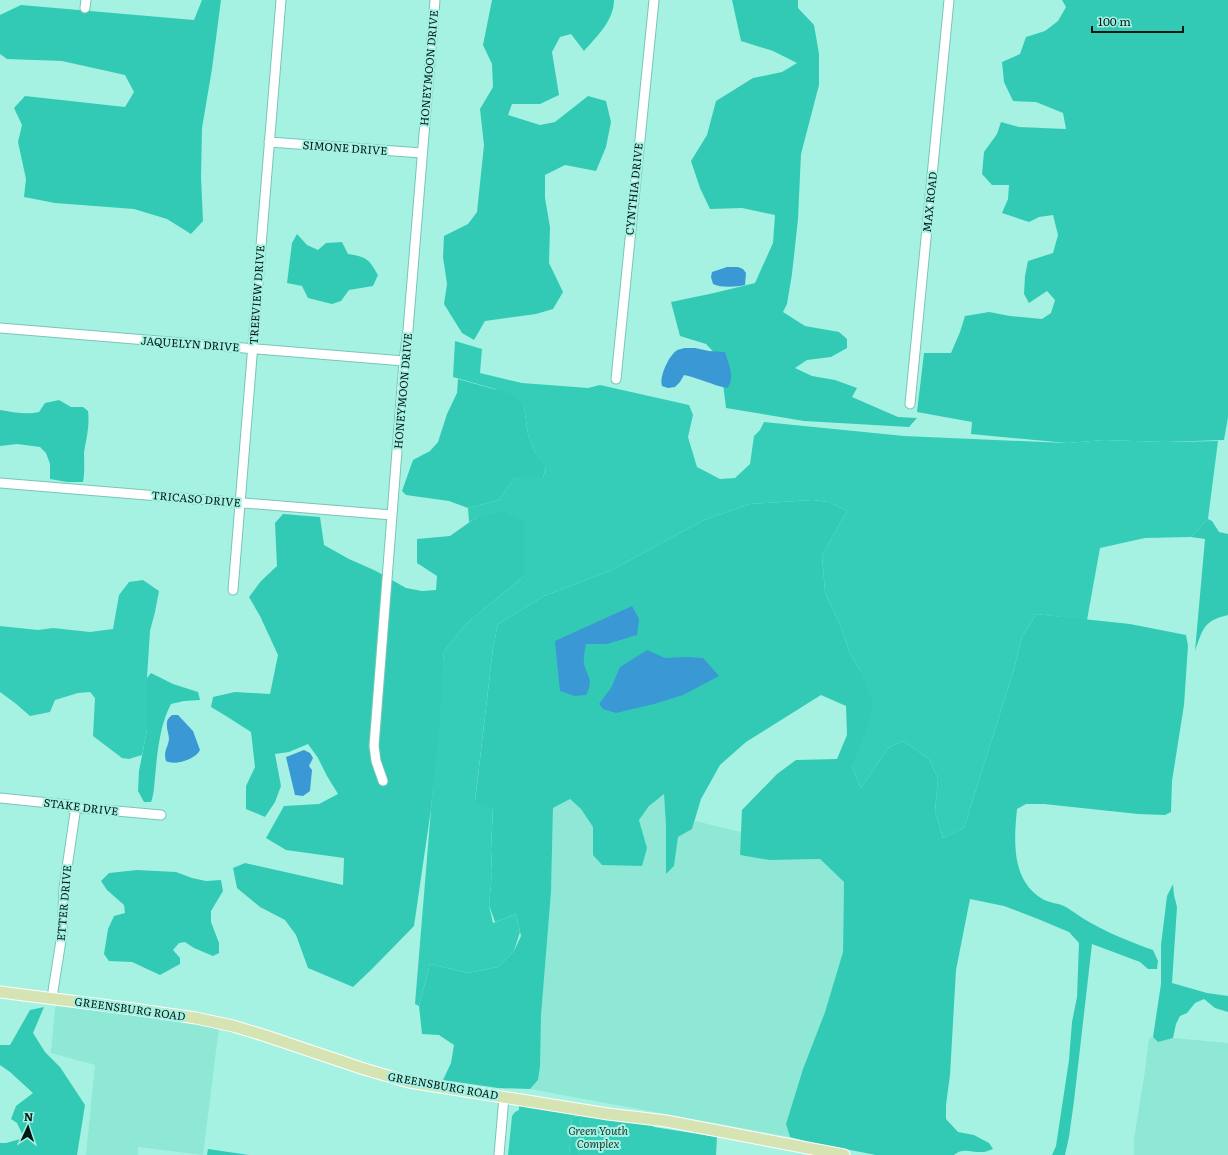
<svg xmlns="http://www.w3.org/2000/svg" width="1228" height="1155" font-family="Literata,serif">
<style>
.built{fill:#8fe7d6}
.green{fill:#36cdb8}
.forest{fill:#33cab5}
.water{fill:#3a98d5}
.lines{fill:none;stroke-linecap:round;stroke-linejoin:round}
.minor-casing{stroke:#79c5b6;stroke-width:11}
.major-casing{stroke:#fff;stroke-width:13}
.minor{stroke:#fff;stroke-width:9}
.major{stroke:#d6e3b2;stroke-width:11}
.labels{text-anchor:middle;stroke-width:4;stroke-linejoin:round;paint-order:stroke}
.street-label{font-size:11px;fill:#011713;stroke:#a5f2e3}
.park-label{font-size:11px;font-style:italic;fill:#183631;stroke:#a5f2e3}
</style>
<rect width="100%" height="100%" fill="#a5f2e3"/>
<path class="built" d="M664,793L666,826V874L674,866L678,837L692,829L695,821L741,832L740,855L769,860L820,859L844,882L843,952L825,1012L803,1069L786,1124L790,1137L530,1089L538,1080L541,1016L551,892L553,808L570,799L581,809L593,827V855L647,848L639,820L649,806Z
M62,1006H76L219,1027L203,1155L138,1147V1155H86L95,1065L51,1053L55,1007Z
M1153,1037L1158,1042L1173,1038L1228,1043V1155H1134V1139L1145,1071L1149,1038Z"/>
<path class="green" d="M455,341L482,349L480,373L522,383L588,388L600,385L689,405L693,415L688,437L697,467L720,479L735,478L750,464L754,436L760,430L764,422L904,436L1067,443L1104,440L1165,442L1218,441L1208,519L1191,537L1145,538L1100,548L1087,620L1036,614L1022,637L1014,669L964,828L943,838L935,811L938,779L929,759L903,741L888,748L861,788L852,767L861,672L850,653L841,627L825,592L822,555L847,511L829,502L812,500L750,504L704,520L612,570L544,596L498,624L493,648L475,801L493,807L491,850L492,872L489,905L493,923L516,914L520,932L514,951L498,967L468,973L430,964L419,1006L415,1004L444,651L466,624L524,576L476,518L469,522L468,508L499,500L515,477H543L546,468L535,452L528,434L524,406L495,389L453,377Z
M143,580L159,591L155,612L150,631L147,678V730L142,755L129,759L122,758L93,736L95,698L90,692L78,693L55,700L50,712L30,716L15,703L0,692V626L38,630L53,628L90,632L113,629L119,595L129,582Z
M519,1106H536L650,1124L654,1127L717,1137L716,1155H578L581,1116L572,1117L569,1155H508L512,1116L515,1112L519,1110Z"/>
<path class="forest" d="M202,0H221L212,69L202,128L201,177L203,221L191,234L167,219L134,209L55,203L24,197L26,179L18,142L22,125L14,108L25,96L125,107L134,92L125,75L62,61L7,59L0,54V15L21,5L194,20Z
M492,0H614C614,21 596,37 584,51L571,34L560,37L552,52L559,95L540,104H512L508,115L540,125L555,122L588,96L606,101L611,122L606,147L596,171L565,165L545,175V198L550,227L549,263L563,292L553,309L536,314L485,321L474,340L462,333L444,304L447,284L443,257L444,236L468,224L477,212L484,145L480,109L493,87L492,64L483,45Z
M732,0H798V8L814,25L819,54V85L801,154L798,219L792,274L787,304L783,312L805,326L839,332L847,339V348L831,357L807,360L795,368L812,376L835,380L857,388L852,397L898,417L917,418L909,427L804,421L726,408L720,359L706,344L680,336L671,302L714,293L755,283L773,243L775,215L742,208L710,209L700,188L691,161L707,135L716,101L753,78L782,72L797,63L773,51L741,41Z
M1062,0H1228V417L1224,440L1165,442L1104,440L1067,443L971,434L972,422L917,412L924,353H951L960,332L965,316L989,312L1010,316L1042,319L1051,313L1055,300L1047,291L1029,303L1024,294L1025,276L1028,261L1053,253L1058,235L1053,215L1039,217L1029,222L1002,213L1008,199L1009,185H992L982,174L984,152L997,134L1001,122L1019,127L1066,129L1063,113L1036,102L1013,101L1004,82L1002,62L1020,54L1026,37L1045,31L1058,21L1066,7Z
M297,234L307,245L318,250L326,243L342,242L348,254C367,257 369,259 378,275L373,286L349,290L341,301L332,304L308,298L302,286L287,283L292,243Z
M458,379L512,394L524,406L528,434L535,452L546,467L543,477H515L499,500L468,508L449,501L406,495L402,491L413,460L430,451L438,442L447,414L457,393Z
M59,400L71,407H83L88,411C90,426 86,439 84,453C84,463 85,471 83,482H67L50,479V464L46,453L40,447L17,444L0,446V410C12,412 27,415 39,412L45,403Z
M812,500L829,502L847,511L822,555L825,592L841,627L850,653L861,672L873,704L868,725L852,767L861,788L888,748L903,741L929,759L938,779L935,811L943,838L964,828L1014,669L1022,637L1036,614L1130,624L1186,635L1188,646L1184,705L1172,781L1171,812L1165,815L1138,814L1044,804H1026L1017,809C1014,840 1011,879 1041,898C1048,903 1059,903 1066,907C1072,911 1078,915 1084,919C1106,932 1130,942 1153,950L1158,961L1157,969H1148L1140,962L1092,944L1074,1101L1069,1137L1065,1155H1052L1056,1146L1069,1060L1072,1022L1077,997L1079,943L1069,932L1038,919L1004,906L970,899L956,970L950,1075L946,1105V1119L958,1132L974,1135L989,1143L993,1149C989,1150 986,1152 983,1152C972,1153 963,1147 954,1155H876L809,1142L790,1137L786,1124L803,1069L825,1012L843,952L844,882L820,859L769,860L740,855L742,810L777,774L796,760L837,759L847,735L846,706L821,695L746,742L720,765L701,799L692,829L678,837L674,866L666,874V826L664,794L649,806L639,820L647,848L642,866L602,865L593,855V827L581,809L570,799L553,808L551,892L541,1016L540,1066L538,1080L530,1089L498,1088L443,1080L451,1063L454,1045L439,1035L422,1034L419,1006L430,964L468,973L498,967L514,951L521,936L516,914L495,922L489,905L492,872L491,850L493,808L475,802L493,648L498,624L544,596L612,570L704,520L750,504Z
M503,511L524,521V576L466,624L444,651L440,719L431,809L414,926L372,969L353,987L308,968L296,935L285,920L260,907L237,888L233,868L245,863L343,885L344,858L286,850L266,838L284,806L319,804L338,794L327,776L318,758L308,744L289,752L275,754L281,786L275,802L265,817L246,809V786L255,767L251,732L226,716L211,707L213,697L235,692L270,694L278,655L260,616L249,597L261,581L277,566L275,523L283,514L320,517L324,545L349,559L376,571L406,588L422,591L436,590L437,576L417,563V539L450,536L474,519Z
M1208,519L1212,521L1219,532L1228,534V615C1203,621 1203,629 1195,651L1205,539L1191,537Z
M151,673L173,684L198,692L200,700L184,701L171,704C160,724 157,754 155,778C154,787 154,794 151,802H144L138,791L139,771L147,730V678Z
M137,870L176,872L192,878L206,881L221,880L223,891L211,911V922L219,943V953L213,956L194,948L185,942L179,943L173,950L180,958V964L160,975L132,962L109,961L104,954L108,929L114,916L125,913L124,905L107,890L101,881L109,873Z
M1173,884L1174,895L1177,907L1172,983L1207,993L1228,996V1012L1215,1008L1204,999L1195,1003L1187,1013L1180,1016L1176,1024L1173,1038L1158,1042L1153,1037L1161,984V945L1167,896Z
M44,1007L33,1033L45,1052L60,1067L85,1105L77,1155H0V1143H6L24,1138L17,1123L11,1119L16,1106L33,1093L10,1072L0,1065V1045H10L30,1010Z
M581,1116L578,1155H569L572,1117Z
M208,1149L249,1155H207Z"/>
<path class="water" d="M727,267H738L743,269L746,273L745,285C736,287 721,288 713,284L711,277L712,272Z
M685,348H695L709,351L725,352C728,363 736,378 727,388C712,385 699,378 684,375L680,382L675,387L668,388L662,386C659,378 668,357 676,351C678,349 682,349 685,348Z
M632,606L639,619L637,635L607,644H586C585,650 583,658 584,664C588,678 594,680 586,695L575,696L560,691L555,641Z
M647,650L665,658L686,657L703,658L719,676L683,695L654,704L616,713L603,709L599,704L611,688L620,667Z
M172,715H178L193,731L200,750C196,759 175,766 166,761C163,751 168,748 169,739C169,734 166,728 167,723C167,719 170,717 172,715Z
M304,750L310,753L313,758L309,766L312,770L310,791L303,796L295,795L286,757Z"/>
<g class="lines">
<g class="minor-casing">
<path id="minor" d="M85,8L86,0
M269,142L422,153
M0,328L404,361
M616,379L654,0
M910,404L949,0
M0,483L392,515
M233,590L281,0
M383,781L376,761L374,746L404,361L408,330L435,0
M0,798L69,805L72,807L161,815
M54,999L53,991L62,934L64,888L75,813L72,807
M499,1155L504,1097"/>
</g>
<g class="major-casing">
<path id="major" d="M0,992L133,1009L196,1018L233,1026L266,1036L364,1069L409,1082L608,1114L666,1121L844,1155"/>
</g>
<use href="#minor" class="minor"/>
<use href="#major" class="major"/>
</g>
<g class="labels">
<g class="street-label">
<text transform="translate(429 68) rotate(-85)" y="4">HONEYMOON DRIVE</text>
<text transform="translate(345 148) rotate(4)" y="4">SIMONE DRIVE</text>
<text transform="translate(634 189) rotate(-84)" y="4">CYNTHIA DRIVE</text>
<text transform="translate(930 202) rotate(-84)" y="4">MAX ROAD</text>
<text transform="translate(257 295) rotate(-86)" y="4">TREEVIEW DRIVE</text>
<text transform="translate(190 344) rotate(4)" y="4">JAQUELYN DRIVE</text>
<text transform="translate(403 391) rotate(-85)" y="4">HONEYMOON DRIVE</text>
<text transform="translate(196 499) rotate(5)" y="4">TRICASO DRIVE</text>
<text transform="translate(81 807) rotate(7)" y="4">STAKE DRIVE</text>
<text transform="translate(64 903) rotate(-85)" y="4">ETTER DRIVE</text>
<text transform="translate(130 1009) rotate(8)" y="4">GREENSBURG ROAD</text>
<text transform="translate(443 1086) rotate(10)" y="4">GREENSBURG ROAD</text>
</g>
<g class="park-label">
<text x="598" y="1135">Green Youth<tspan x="598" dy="13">Complex</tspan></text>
</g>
</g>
<g transform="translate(28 1127) rotate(3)" stroke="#a5f2e3" stroke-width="3" paint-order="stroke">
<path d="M0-3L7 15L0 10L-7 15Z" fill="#011713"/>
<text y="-6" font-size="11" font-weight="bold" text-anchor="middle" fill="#011713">N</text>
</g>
<path d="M1092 26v6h91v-6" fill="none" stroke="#011713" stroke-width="2"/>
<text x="1098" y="26" font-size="12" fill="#011713" stroke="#a5f2e3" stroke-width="3" paint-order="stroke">100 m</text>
</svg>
